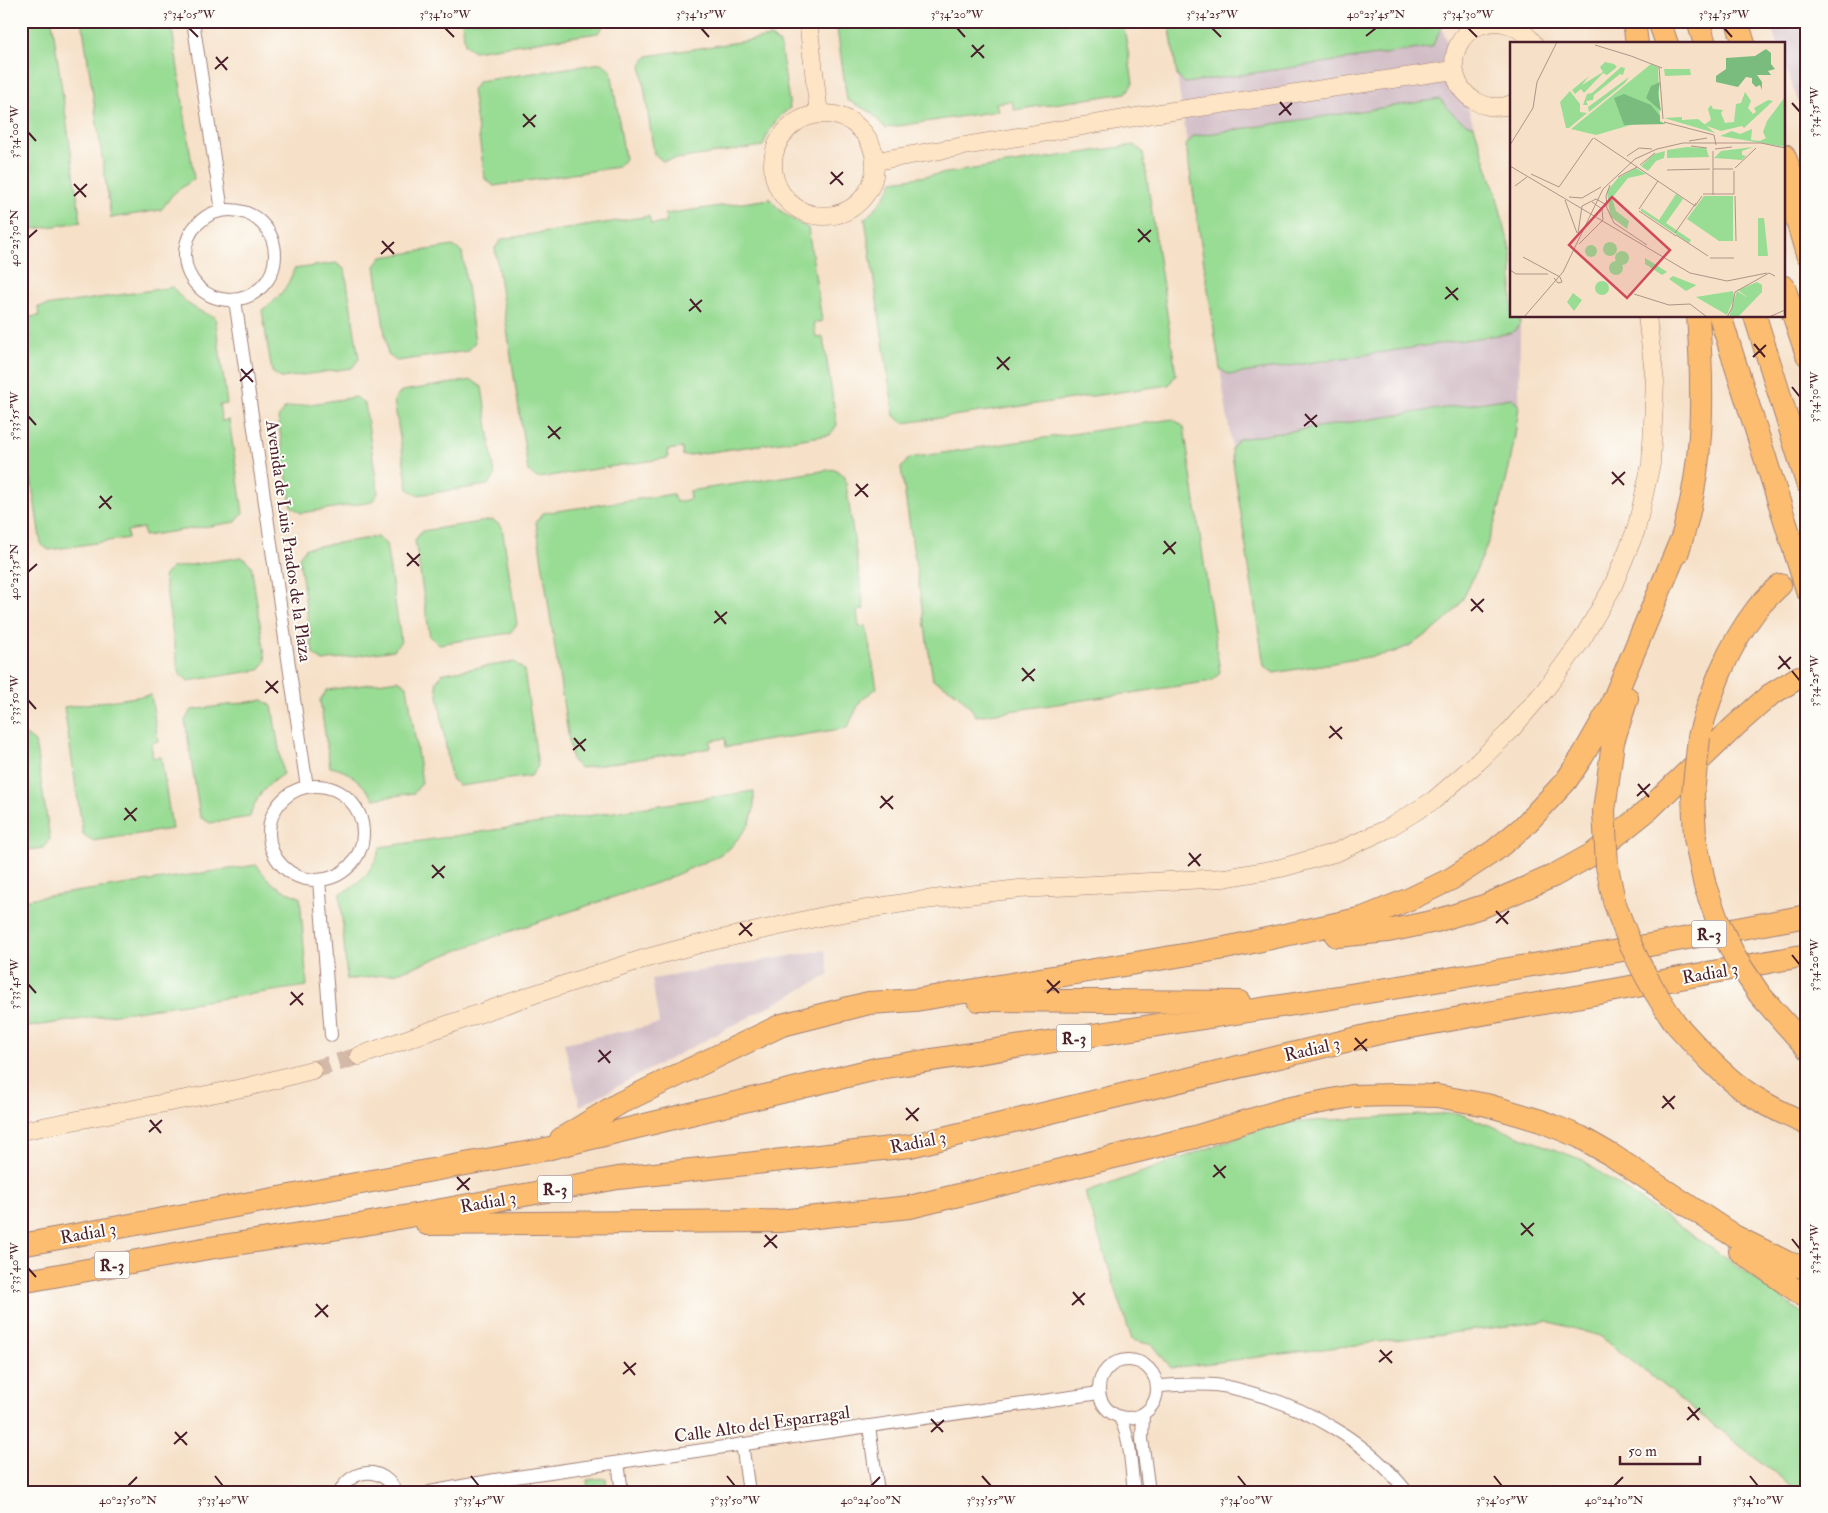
<svg xmlns="http://www.w3.org/2000/svg" width="1828" height="1513" font-family="'IM FELL Double Pica',serif">
<style>
.industrial{fill:#d2bdc6}
.green{fill:#99dc94;stroke:#727e60}
.lines{fill:none;stroke-linecap:round;stroke-linejoin:round}
.secondary-tunnel{stroke:#d4b9a8;stroke-width:18;stroke-dasharray:18 9;stroke-linecap:butt}
.street-casing{stroke:#a08079;stroke-width:14}
.secondary-casing{stroke:#a08079;stroke-width:19}
.highway-casing{stroke:#a08079;stroke-width:24}
.street{stroke:#fff;stroke-width:12}
.secondary{stroke:#fee5c5;stroke-width:18}
.highway{stroke:#fcbd6f;stroke-width:22}
.highway-bridge-casing{stroke:#a08079;stroke-width:24;stroke-linecap:butt}
.highway-bridge{stroke:#fcbd6f;stroke-width:22}
.ticks{fill:none;stroke:#4a1f2b;stroke-width:2}
.labels{text-anchor:middle;stroke-width:4;stroke-linejoin:round;paint-order:stroke}
.shield{fill:#fdfcf7;stroke:#806168;stroke-width:1}
.shield-label{font-size:16px;font-weight:bold;fill:#4a1f2b}
.street-label{font-size:18px;fill:#4a1f2b;stroke:#fdfcf7}
.inset-road{fill:none;stroke:#b19389;stroke-width:1}
.view{fill:#d1495b;fill-opacity:0.15;stroke:#d1495b;stroke-width:2.5}
.inset-edge{fill:none;stroke:#4a1f2b;stroke-width:2.5}
.neatline{fill:none;stroke:#4a1f2b;stroke-width:2}
.ticks-label{font-size:12px;text-anchor:middle;fill:#4a1f2b}
</style>
<rect width="100%" height="100%" fill="#fdfcf7"/>
<filter id="ink" filterUnits="userSpaceOnUse"><feTurbulence type="fractalNoise" baseFrequency=".02" numOctaves="2"/><feDisplacementMap in="SourceGraphic" scale="10" xChannelSelector="R" yChannelSelector="G"/><feConvolveMatrix kernelMatrix="1 2 1 2 8 2 1 2 1" color-interpolation-filters="sRGB"/></filter>
<filter id="wash" filterUnits="userSpaceOnUse"><feTurbulence type="fractalNoise" baseFrequency=".0096" numOctaves="4" result="noise"/><feDisplacementMap in="SourceGraphic" scale="20" xChannelSelector="R" yChannelSelector="G"/><feGaussianBlur stdDeviation="1.12" result="paint"/><feColorMatrix in="noise" values="0 0 0 0 0 0 0 0 0 0 0 0 0 0 0 0 0 1.4 0 .05"/><feComposite in="paint" operator="in"/></filter>
<g filter="url(#wash)">
<rect width="100%" height="100%" fill="#f6e0c7"/>
<path class="industrial" d="M1169,21H1440L1496,194L1512,256V316H1519L1520,324L1519,406L1515,440L1502,499L1484,554L1467,592L1458,606L1441,624L1409,647L1392,653L1274,673L1264,666Z
M1769,21H1807V125L1784,63V44H1777Z
M825,950L829,975L580,1106L564,1043L659,1024L652,979Z"/>
<path class="green" d="M21,21H52L81,222L21,231Z
M82,21H171L194,179L173,194L161,210L111,218Z
M462,21H604L605,24L598,33L474,51L465,45Z
M836,21H1123L1133,83L1126,93L1014,110L1012,101L996,103L998,111L885,128L871,112L847,100Z
M1169,21H1440L1442,26L1432,47L1185,83L1177,76Z
M771,37L780,44L790,108C776,118 768,131 763,146L663,161L654,154L641,65L648,56Z
M602,63L611,70L625,159L618,167L494,186L485,179L472,90L479,81Z
M1440,99C1450,112 1458,121 1474,126L1496,194L1512,256V316H1519L1520,324L1512,333L1229,375L1220,369L1186,145L1194,136Z
M1134,145L1143,152L1176,374L1169,385L904,423L894,416L865,219C877,207 886,197 893,181Z
M770,199C781,213 792,220 808,228L822,321L814,323L816,338L823,337L837,425L830,435L683,456L682,448L667,450L668,458L537,478L528,471L495,248L502,239L649,216L651,224L667,223L665,214Z
M453,246L462,252L475,342L468,351L397,361L388,355L375,266L382,257Z
M336,263L345,270L359,359L352,368L281,378L272,372L262,310C278,299 288,288 294,269Z
M173,287C184,303 196,311 215,317L227,404L219,405L222,421L229,420L243,513L236,522L144,536L143,528L127,531L128,538L49,550L41,544L21,414V310L24,318L39,316L38,307Z
M472,380L482,387L495,476L488,485L417,495L408,489L394,400L402,391Z
M356,397L365,404L378,493L372,502L301,513L291,506L278,418L285,408Z
M1512,398L1519,406C1512,463 1500,519 1476,571C1471,582 1466,594 1459,605C1443,627 1417,643 1392,653L1274,673L1264,666L1231,449L1239,439Z
M1173,419L1184,427L1220,672L1212,681L976,716C965,698 952,688 933,680L901,468L909,458Z
M835,469L845,477L864,609L857,611L859,627L866,626L877,688L861,700L847,728L726,747L725,738L710,741L711,748L581,768L572,761L536,522L543,513L673,494L676,502L690,499L689,491Z
M493,520L502,527L517,624L510,633L439,644L430,637L415,540L422,531Z
M377,537L386,544L401,641L394,650L323,661L313,654L299,557L306,548Z
M242,557L251,565L266,661L259,670L188,681L179,674L164,577L171,568Z
M515,662L524,670L538,766L531,776L460,786L451,779L436,682L443,673Z
M398,680L407,686L422,783L414,793L374,799C363,784 350,770 330,767L320,700L327,690Z
M151,695L158,741L151,743L153,758L161,757L172,829L93,841L83,834L64,707Z
M263,700L272,706L283,774C266,785 255,798 250,817L210,823L200,817L185,720L192,710Z
M26,735L35,742L50,839L43,848L21,851V736Z
M754,791V809L749,825L730,848L716,857L662,881L502,934L397,973L347,980L340,894C362,882 372,871 381,847Z
M257,865C267,882 282,891 300,897L307,986L21,1028V900Z
M1457,1113L1580,1159L1736,1265L1807,1317V1492H1799L1600,1336L1547,1321L1171,1368L1153,1345L1132,1340L1085,1193L1278,1123Z
M606,1478L607,1492H569L588,1489L587,1480Z"/>
</g>
<g filter="url(#ink)">
<g class="lines">
<path class="secondary-tunnel" d="M312,1070L359,1056"/>
<g class="street-casing">
<path id="street" d="M193,21L222,211
M185 255a45 45 0 1 1 90 0a45 45 0 1 1-90 0Z
M235,300L307,787
M269 833a47 47 0 1 1 94 0a47 47 0 1 1-94 0Z
M319,880L331,1035
M1099 1389a29 29 0 1 1 58 0a29 29 0 1 1-58 0Z
M1157,1386C1179,1385 1201,1383 1222,1386C1231,1387 1240,1390 1248,1392C1309,1408 1368,1442 1407,1492
M1143,1415L1142,1439L1149,1492
M1120,1418C1131,1439 1131,1468 1134,1492
M869,1426L878,1492
M742,1444L749,1492
M618,1463L622,1492
M340,1492C352,1467 384,1466 396,1492
M430,1492L495,1480L1099,1393"/>
</g>
<g class="secondary-casing">
<path id="secondary" d="M808,21L819,114
M1512,104C1500,109 1486,107 1475,101C1466,96 1459,87 1456,77C1443,27 1504,1 1534,44
M773 165a51 51 0 1 1 102 0a51 51 0 1 1-102 0Z
M876,161L1159,113L1454,70
M359,1056L532,995L643,959L699,944L824,916L916,901L1019,889L1224,878L1281,868L1337,852L1387,829L1434,800L1478,762L1509,732L1545,690L1581,641L1612,588L1636,530L1651,464L1655,382L1647,316
M21,1131L247,1087L312,1070"/>
</g>
<g class="highway-casing">
<path id="highway" d="M1634,21L1637,44
M1659,21L1667,44
M1698,21L1705,44
M1737,21L1744,44
M1784,155L1797,189
M1784,177L1807,254
M1784,287L1807,355
M1720,316L1807,590
M1755,316L1807,483
M1677,554C1704,474 1704,399 1698,316
M1699,737C1711,691 1727,648 1756,610C1763,601 1772,593 1780,585
M1693,794L1695,838L1705,886
M1604,811L1613,742L1627,698
M1607,866L1614,901
M1337,936L1388,931L1436,921L1484,906L1553,876L1593,854L1648,810L1735,726L1770,695L1799,677
M1760,995L1807,1048
M978,1000L1239,1002
M1676,1024C1697,1047 1719,1072 1745,1091C1764,1104 1786,1115 1807,1124
M561,1139L620,1103L782,1025L869,1003L916,1000L1225,948L1363,918L1412,898L1451,879L1494,851L1522,828L1566,781L1582,757L1610,708L1681,540
M427,1224L779,1221L910,1207L1195,1137L1286,1109L1352,1096L1396,1095L1437,1096L1487,1105L1541,1121L1580,1137L1613,1156L1734,1236L1788,1263L1807,1268
M21,1245L542,1150L880,1068L1307,1002L1612,952L1807,916
M1740,1251L1807,1298
M21,1282L203,1249L365,1224L618,1178L910,1146L1383,1032L1807,955"/>
</g>
<use href="#street" class="street"/>
<use href="#secondary" class="secondary"/>
<use href="#highway" class="highway"/>
<g class="highway-bridge-casing">
<path id="highway-bridge" d="M1693,794L1699,737
M1604,811L1607,866
M1705,886L1718,922L1736,959L1760,995
M1614,901C1630,948 1647,983 1676,1024"/>
</g>
<use href="#highway-bridge" class="highway-bridge"/>
</g>
</g>
<path class="ticks" d="M189,28L198,37M445,28L454,37M701,28L709,37M957,28L965,37M1212,28L1221,37M1468,28L1477,37M1724,28L1732,37M1366,36L1376,28M972,45L984,58M216,57L227,70M971,57L984,45M215,69L228,57M1280,102L1291,115M1792,103L1800,112M523,114L535,127M1279,115L1292,103M523,127L536,115M28,132L36,141M831,172L843,185M74,184L86,197M830,184L843,172M74,196L87,184M1138,229L1150,242M28,238L37,230M382,241L394,254M1138,242L1151,230M381,254L394,242M1446,287L1458,300M690,299L701,312M1445,299L1458,288M689,311L702,300M1754,344L1765,357M997,357L1009,370M1753,357L1766,345M241,369L253,382M997,369L1010,357M240,381L253,369M1792,387L1800,397M1305,414L1317,427M28,416L36,425M548,426L560,439M1304,426L1317,415M548,438L561,427M1612,472L1624,485M856,484L868,497M1612,484L1625,472M100,496L111,509M855,496L868,484M99,508L112,496M1164,541L1175,554M407,553L419,566M1163,554L1176,542M407,566L420,554M28,572L37,564M1471,599L1483,612M715,611L726,624M1471,611L1484,599M714,623L727,612M1779,656L1790,669M1022,668L1034,681M1778,669L1791,657M1792,671L1800,681M266,681L278,693M1022,681L1035,669M265,693L278,681M28,700L36,709M1330,726L1342,739M574,738L585,751M1329,738L1342,727M573,750L586,739M1638,784L1649,797M881,796L893,809M1637,796L1650,784M125,808L136,821M880,808L893,796M124,820L137,808M1189,853L1200,866M432,865L444,878M1188,866L1201,854M432,878L445,866M1496,911L1508,924M740,923L752,936M1496,923L1509,911M739,935L752,923M1792,955L1800,965M1047,980L1059,993M28,984L36,993M291,992L303,1005M1047,993L1060,981M290,1005L303,993M1355,1038L1367,1051M599,1050L610,1063M1354,1050L1367,1039M598,1062L611,1051M1663,1096L1674,1109M906,1108L918,1121M1662,1108L1675,1096M150,1120L161,1133M906,1120L919,1108M149,1132L162,1120M1214,1165L1225,1178M457,1177L469,1190M1213,1177L1226,1166M457,1190L470,1178M1521,1223L1533,1236M765,1235L777,1248M1521,1235L1534,1223M1792,1239L1800,1249M764,1247L777,1235M28,1268L36,1277M1073,1292L1084,1305M316,1304L328,1317M1072,1305L1085,1293M315,1317L328,1305M1380,1350L1392,1363M624,1362L635,1375M1379,1362L1392,1351M623,1374L636,1363M1688,1407L1699,1420M931,1419L943,1432M1687,1420L1700,1408M175,1432L187,1445M931,1432L944,1420M174,1444L187,1432M215,1476L223,1486M471,1476L479,1486M727,1476L735,1486M982,1476L991,1486M1238,1476L1246,1486M1494,1476L1502,1486M1750,1476L1758,1486M128,1486L137,1477M871,1486L880,1477M1614,1486L1623,1477"/>
<g class="labels">
<g class="shield">
<rect x="1691.5" y="920.5" width="35" height="27" rx="4"/>
<rect x="1056.5" y="1024.5" width="35" height="27" rx="4"/>
<rect x="537.5" y="1175.5" width="35" height="27" rx="4"/>
<rect x="94.5" y="1251.5" width="35" height="27" rx="4"/>
</g>
<g class="shield-label">
<text x="1709" y="940">R-3</text>
<text x="1074" y="1044">R-3</text>
<text x="555" y="1195">R-3</text>
<text x="112" y="1271">R-3</text>
</g>
<g class="street-label">
<text transform="translate(289 541) rotate(82)" y="6">Avenida de Luis Prados de la Plaza</text>
<text transform="translate(1710 973) rotate(-10)" y="6">Radial 3</text>
<text transform="translate(1312 1049) rotate(-13)" y="6">Radial 3</text>
<text transform="translate(918 1142) rotate(-11)" y="6">Radial 3</text>
<text transform="translate(488 1202) rotate(-10)" y="6">Radial 3</text>
<text transform="translate(88 1233) rotate(-10)" y="6">Radial 3</text>
<text transform="translate(762 1424) rotate(-8)" y="6">Calle Alto del Esparragal</text>
</g>
</g>
<g transform="translate(1510 42)">
<rect width="275" height="275" fill="#f6e0c7"/>
<path d="M95,20L104,22L107,25L97,33L93,31L74,51L71,47L65,52L62,48L79,34L72,43L93,30L90,25ZM141,22L148,25L150,79L156,82L131,80L86,93L61,87ZM111,25L115,26L113,33L110,32L84,53L83,58L76,59L78,63H73L77,52L82,51ZM154,27H180L181,33L155,34ZM119,35L115,41L79,70L78,65ZM60,49L70,62V70L77,71L59,86H56L50,60ZM235,50L241,59L238,66L243,72L246,70L244,66L258,58L263,59L234,86L232,84L211,89L194,83L201,78L198,67L201,63L203,67L213,68L211,71L215,81L224,80L226,62L231,61ZM275,55V105L210,94L222,89L230,92L242,87L241,98L250,99L256,96L253,90L257,79ZM172,75V78L188,77L205,91L154,76ZM177,105L196,106L199,115L157,116V108ZM243,105L232,109V113L236,114L232,118L204,116L211,109ZM155,109L154,116L146,119L138,129L131,124L144,112ZM126,126L136,132L118,136L102,156L106,169L119,179L117,187L100,174L97,149L108,136ZM166,152L173,157L156,181L181,198L179,201L131,169V166L149,178ZM194,154H223V199H209L177,177ZM248,176H254L258,214H248ZM93 207a7 7 0 1 1 14 0a7 7 0 1 1-14 0ZM75 209a6 6 0 1 1 12 0a6 6 0 1 1-12 0ZM105 216a7 7 0 1 1 14 0a7 7 0 1 1-14 0ZM135,216L148,224L157,230L152,233L135,222ZM99 226a7 7 0 1 1 14 0a7 7 0 1 1-14 0ZM163,234L186,243L185,244L176,249L159,237ZM85 246a7 7 0 1 1 14 0a7 7 0 1 1-14 0ZM247,240L252,243V250L228,275H219L227,249L238,256L228,248ZM223,249L224,256L217,273L186,255ZM63,251L72,258L64,269L57,260Z" fill="#99dc94"/>
<path d="M256,7L261,11V22L265,27L258,29L261,33H247L252,40V48L250,43L246,45L242,41V36L236,35L228,45L206,40V34L216,27V16L245,14ZM150,40L148,52L151,69L136,56L141,44ZM114,52L141,63L150,74V80L156,82L114,83L104,56Z" fill="#7abc7e"/>
<path class="inset-road" d="M85,3L121,14M121,14L152,26M149,25L153,77M154,80L204,93L206,103M84,96L185,164L192,154M179,99L197,96M0,103L23,66L27,40L47,0M181,104L197,106M205,107L222,105M117,114L129,106L142,107M130,123L145,111M0,124L180,231L217,239L257,231M225,126L246,106M203,127H223M157,128L200,127M224,129V152M21,132L49,145L83,96M108,135L127,125M5,144L17,135M193,152H224M203,153V109M225,154L226,199M59,155L72,156L91,145M55,158L67,191M97,164L96,154L100,143M129,167L148,139M129,169L166,194M68,191L72,164L86,157L95,162L104,181L137,203M165,191L186,161M166,193L198,214M69,202L93,178L92,167L82,160M13,215L50,235L52,240L48,241L44,236M200,216H224M0,228L6,232H38M225,250L259,231L265,234M124,252L159,263L180,262L197,275M14,275L53,230L93,147L125,117L147,107L173,101H251L275,106M214,275H217L222,266L225,250M259,275L275,268"/>
<path class="view" d="M102,155L160,208L117,256L59,203Z"/>
<rect width="275" height="275" class="inset-edge"/>
</g>
<rect width="1828" height="1513" fill="none" stroke="#fdfcf7" stroke-width="55"/>
<path d="M1620 1456v8h80v-8" fill="none" stroke="#4a1f2b" stroke-width="2.5"/>
<text x="1628" y="1456" font-size="15" fill="#4a1f2b" stroke="#fdfcf7" stroke-width="4" paint-order="stroke">50 m</text>
<rect x="28" y="28" width="1772" height="1458" class="neatline"/>
<g class="ticks-label">
<text x="189" y="18">3°34'05"W</text>
<text x="445" y="18">3°34'10"W</text>
<text x="701" y="18">3°34'15"W</text>
<text x="957" y="18">3°34'20"W</text>
<text x="1212" y="18">3°34'25"W</text>
<text x="1376" y="18">40°23'45"N</text>
<text x="1468" y="18">3°34'30"W</text>
<text x="1724" y="18">3°34'35"W</text>
<text transform="translate(1814 112) rotate(-90)" y="4">3°34'35"W</text>
<text transform="translate(14 132) rotate(-90)" y="4">3°34'00"W</text>
<text transform="translate(14 238) rotate(-90)" y="4">40°23'30"N</text>
<text transform="translate(1814 397) rotate(-90)" y="4">3°34'30"W</text>
<text transform="translate(14 416) rotate(-90)" y="4">3°33'55"W</text>
<text transform="translate(14 572) rotate(-90)" y="4">40°23'35"N</text>
<text transform="translate(1814 681) rotate(-90)" y="4">3°34'25"W</text>
<text transform="translate(14 700) rotate(-90)" y="4">3°33'50"W</text>
<text transform="translate(1814 965) rotate(-90)" y="4">3°34'20"W</text>
<text transform="translate(14 984) rotate(-90)" y="4">3°33'45"W</text>
<text transform="translate(1814 1249) rotate(-90)" y="4">3°34'15"W</text>
<text transform="translate(14 1268) rotate(-90)" y="4">3°33'40"W</text>
<text x="128" y="1504">40°23'50"N</text>
<text x="223" y="1504">3°33'40"W</text>
<text x="479" y="1504">3°33'45"W</text>
<text x="735" y="1504">3°33'50"W</text>
<text x="871" y="1504">40°24'00"N</text>
<text x="991" y="1504">3°33'55"W</text>
<text x="1246" y="1504">3°34'00"W</text>
<text x="1502" y="1504">3°34'05"W</text>
<text x="1614" y="1504">40°24'10"N</text>
<text x="1758" y="1504">3°34'10"W</text>
</g>
</svg>
